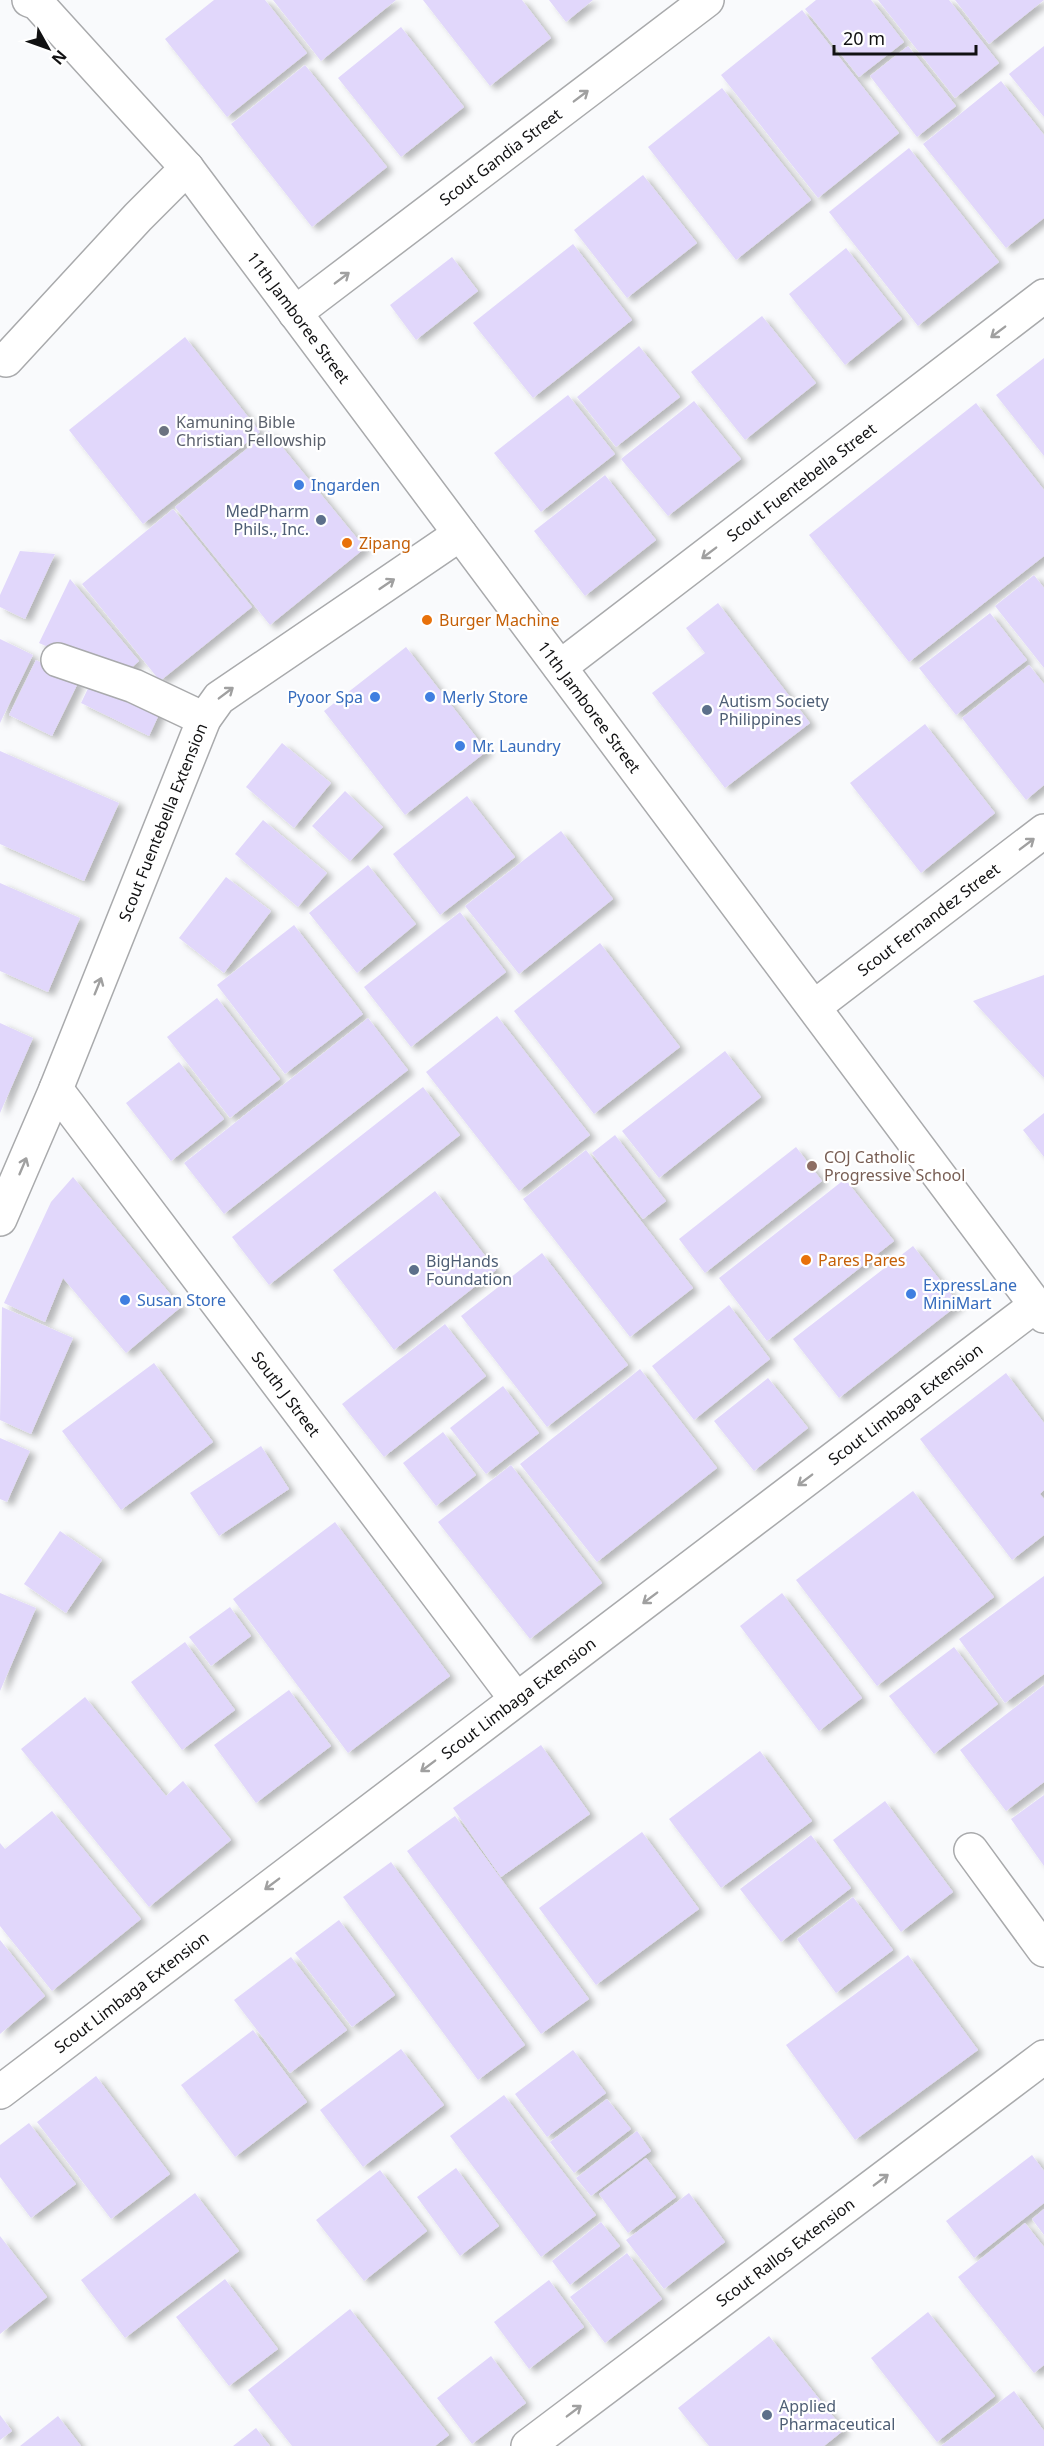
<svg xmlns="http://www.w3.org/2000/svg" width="1044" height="2446" font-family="'Noto Sans',sans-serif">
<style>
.building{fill:#e1d7fb;filter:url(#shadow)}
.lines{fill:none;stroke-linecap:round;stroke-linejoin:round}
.minor-casing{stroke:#a9aaac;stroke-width:36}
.minor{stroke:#fff;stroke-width:33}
.oneway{stroke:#a0a0a0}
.worship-dot{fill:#6b7280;stroke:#fff;stroke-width:2}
.shop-dot{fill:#3f7fe0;stroke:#fff;stroke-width:2}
.service-dot{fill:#5c6f8a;stroke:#fff;stroke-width:2}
.food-dot{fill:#e8710a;stroke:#fff;stroke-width:2}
.education-dot{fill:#8d6e63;stroke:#fff;stroke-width:2}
.labels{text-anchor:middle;stroke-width:4.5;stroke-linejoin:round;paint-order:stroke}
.street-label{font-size:16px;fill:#111112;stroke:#fff}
.worship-label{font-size:16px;fill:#5b616d;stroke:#fff;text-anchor:start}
.shop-label{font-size:16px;fill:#366cbe;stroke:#fff;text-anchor:start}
.service-label{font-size:16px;fill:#4e5e75;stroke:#fff;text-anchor:start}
.food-label{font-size:16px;fill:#c56008;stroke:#fff;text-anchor:start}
.education-label{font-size:16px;fill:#785e54;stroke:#fff;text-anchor:start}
</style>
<defs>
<filter id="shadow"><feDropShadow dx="6" dy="4" stdDeviation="3" flood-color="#0004"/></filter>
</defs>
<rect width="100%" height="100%" fill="#f9fafc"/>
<path class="building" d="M214,0H265L307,53L227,117L165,39Z
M273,0H396L321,61Z
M423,0H522L551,38L490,86Z
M549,0H593L566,22Z
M816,0H871L904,42L859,77L805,9Z
M878,0H949L999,63L955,98Z
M955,0H1044L989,44Z
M802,10L899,133L818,198L721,75Z
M401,27L464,107L401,157L338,78Z
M908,46L956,106L917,137L870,76Z
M1044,46V117L1009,74Z
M305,65L387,167L312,227L231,124Z
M1001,81L1044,135V218L1006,248L923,144Z
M722,88L811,200L736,260L648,147Z
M909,148L999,262L918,326L829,212Z
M643,175L697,243L627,298L574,230Z
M573,244L632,320L533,398L473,323Z
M846,248L902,319L845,365L789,294Z
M452,257L478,291L416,340L390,305Z
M762,316L816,383L745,440L691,372Z
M185,337L260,432L143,524L69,430Z
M639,346L680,397L616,447L577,397Z
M1044,358V456L996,395Z
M568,395L615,454L541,512L494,453Z
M694,401L741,459L668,516L621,459Z
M976,403L1044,490V556L909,662L809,535Z
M269,431L365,548L270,625L175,507Z
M605,475L656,540L585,596L534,531Z
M173,509L252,607L160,681L82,584Z
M20,551L55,554L25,619L0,607V595Z
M1034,575L1044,588V668L995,606Z
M70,579L139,661L120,678L39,643Z
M718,603L810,723L725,788L652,693L705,653L686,628Z
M990,613L1027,660L956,715L919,668Z
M0,639L33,655L0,723Z
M406,647L487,751L405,815L324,711Z
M36,660L79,681L52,736L9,715Z
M1029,665L1044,684V785L1026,800L962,718Z
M95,674L163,706L149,736L81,703Z
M925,724L995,813L921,873L850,783Z
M282,743L331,783L294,828L246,787Z
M0,751L119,803L84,881L0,844Z
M345,791L383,827L350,861L312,826Z
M467,796L515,857L440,915L393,854Z
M263,820L327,873L298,907L235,854Z
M561,831L613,899L519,974L465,906Z
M368,865L416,924L357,973L309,913Z
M226,877L271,911L224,973L179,938Z
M0,883L80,918L48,992L0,971Z
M460,912L506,972L411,1047L364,987Z
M294,925L363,1014L285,1074L217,985Z
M600,943L680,1047L594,1114L514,1011Z
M1044,975V1078L973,1001Z
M217,998L280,1079L230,1118L167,1037Z
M497,1016L590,1135L519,1191L426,1072Z
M368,1018L408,1070L224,1214L184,1163Z
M0,1023L33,1038L0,1113Z
M725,1051L761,1097L659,1178L622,1131Z
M179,1062L224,1119L171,1161L126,1103Z
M423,1087L460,1135L269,1285L232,1237Z
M1044,1113V1157L1023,1130Z
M615,1135L666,1201L643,1219L592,1153Z
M796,1147L822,1181L705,1273L679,1239Z
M586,1150L693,1288L630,1337L523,1199Z
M73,1177L181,1307L126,1353L63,1278L45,1322L4,1303L51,1202Z
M845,1179L894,1241L767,1341L719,1278Z
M435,1191L496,1270L394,1350L333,1270Z
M913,1246L959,1304L839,1398L793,1339Z
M542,1253L628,1365L547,1427L461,1316Z
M729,1305L770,1359L694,1420L652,1366Z
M2,1307L73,1338L31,1434L0,1420Z
M445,1324L486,1376L384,1457L342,1404Z
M154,1363L213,1442L121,1510L62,1431Z
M640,1369L717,1468L597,1562L520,1464Z
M1006,1373L1044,1423V1490L1040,1494L1044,1499V1535L1012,1560L920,1439Z
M768,1378L808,1428L754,1471L714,1421Z
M503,1386L539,1433L486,1474L450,1428Z
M443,1432L476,1475L436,1506L403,1463Z
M0,1438L30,1451L7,1502L0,1499Z
M261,1446L289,1489L219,1536L190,1493Z
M511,1465L602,1583L530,1639L438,1522Z
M913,1491L994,1597L877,1686L796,1580Z
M335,1522L450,1676L348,1753L233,1599Z
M60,1531L102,1560L66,1613L24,1584Z
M1044,1576V1674L1005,1703L959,1639Z
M0,1593L36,1608L0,1691Z
M782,1593L862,1698L819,1731L740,1626Z
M230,1607L251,1636L211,1666L189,1637Z
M185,1642L235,1710L182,1750L131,1682Z
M954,1647L998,1704L934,1754L889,1696Z
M1044,1685V1782L1006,1811L960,1750Z
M289,1690L331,1746L256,1803L214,1745Z
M85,1697L166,1796L183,1781L231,1840L149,1907L21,1749Z
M541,1745L590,1814L501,1877L453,1808Z
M760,1751L812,1821L721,1888L669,1819Z
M1044,1795V1866L1011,1819Z
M885,1801L953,1892L901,1932L833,1840Z
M52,1811L141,1919L52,1991L0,1926V1843L5,1849Z
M455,1816L589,1999L541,2034L407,1851Z
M642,1832L699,1909L596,1985L539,1908Z
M811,1835L851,1888L781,1942L740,1889Z
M391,1862L525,2045L478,2080L343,1897Z
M853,1897L893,1950L836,1993L797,1939Z
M339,1920L395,1995L352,2027L295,1953Z
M0,1940L45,1996L0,2034Z
M908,1955L978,2050L855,2140L786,2045Z
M291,1957L347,2030L290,2073L234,2000Z
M253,2030L307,2102L235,2157L181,2085Z
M401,2049L444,2105L363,2167L320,2110Z
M573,2050L606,2093L547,2137L515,2094Z
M96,2076L170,2174L111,2219L37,2122Z
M504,2095L596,2215L541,2257L450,2136Z
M607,2099L631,2129L574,2173L550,2142Z
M29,2123L76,2184L31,2218L0,2177V2145Z
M637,2131L651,2151L591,2196L576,2178Z
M1032,2155L1044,2171V2203L974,2258L946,2221Z
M646,2158L676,2197L628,2233L599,2194Z
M456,2168L499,2226L460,2256L417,2197Z
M380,2170L427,2231L364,2281L316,2220Z
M195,2193L239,2251L125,2338L81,2280Z
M689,2193L725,2242L664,2289L626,2240Z
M1044,2209V2235L1032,2219Z
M601,2222L620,2246L570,2285L552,2261Z
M1025,2223L1044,2247V2365L1034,2373L958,2277Z
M0,2236L47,2297L0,2334Z
M627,2253L662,2299L605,2343L570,2297Z
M225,2279L278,2349L229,2386L176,2317Z
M549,2280L584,2327L529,2369L494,2322Z
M350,2309L449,2435L435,2446H292L248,2390Z
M928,2312L995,2396L937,2442L871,2358Z
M769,2336L844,2430L824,2446H709L678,2408Z
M491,2356L526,2403L472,2444L437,2398Z
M1014,2391L1044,2431V2446H941Z
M0,2415L12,2431L0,2440Z
M58,2416L81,2446H20Z
M256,2428L270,2446H233Z"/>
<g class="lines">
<g class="minor-casing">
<g id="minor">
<path id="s1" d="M29,0L37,3L187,168L1044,1316"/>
<path id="s2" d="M295,313L707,0"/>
<path d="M6,360L138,217L187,168"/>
<path d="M58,660L134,686L204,719"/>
<path id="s3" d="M560,667L1044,296"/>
<path id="s4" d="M814,1007L1044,831"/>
<path id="s5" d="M56,1089L516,1699"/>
<path id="s6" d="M0,1219L56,1089L204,719L219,698L460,534"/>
<path d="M971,1850L1044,1950"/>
<path id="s7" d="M0,2092L1036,1305"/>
<path id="s8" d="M528,2446L1044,2057"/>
</g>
</g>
<use href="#minor" class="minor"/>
</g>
<defs><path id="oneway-shaft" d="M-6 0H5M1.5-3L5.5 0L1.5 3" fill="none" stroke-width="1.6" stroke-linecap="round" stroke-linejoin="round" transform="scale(1.5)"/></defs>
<g class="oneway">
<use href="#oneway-shaft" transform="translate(581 96) rotate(-37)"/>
<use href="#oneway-shaft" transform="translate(342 278) rotate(-37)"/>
<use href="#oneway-shaft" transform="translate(998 332) rotate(143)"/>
<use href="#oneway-shaft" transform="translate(709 553) rotate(143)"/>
<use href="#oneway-shaft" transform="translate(387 584) rotate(-34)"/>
<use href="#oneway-shaft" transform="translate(226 693) rotate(-37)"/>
<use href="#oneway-shaft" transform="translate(1027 844) rotate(-37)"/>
<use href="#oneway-shaft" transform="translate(98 986) rotate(-68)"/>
<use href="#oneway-shaft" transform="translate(23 1166) rotate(-67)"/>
<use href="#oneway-shaft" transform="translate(805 1480) rotate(143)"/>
<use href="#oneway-shaft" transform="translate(650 1598) rotate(143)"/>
<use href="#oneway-shaft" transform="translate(428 1766) rotate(143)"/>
<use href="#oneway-shaft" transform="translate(272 1884) rotate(143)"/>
<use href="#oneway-shaft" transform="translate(881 2180) rotate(-37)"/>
<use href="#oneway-shaft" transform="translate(574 2411) rotate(-37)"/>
</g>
<circle class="worship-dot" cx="164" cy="431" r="6"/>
<g class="shop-dot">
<circle cx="299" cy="485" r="6"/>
<circle cx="375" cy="697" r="6"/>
<circle cx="430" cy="697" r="6"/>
<circle cx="460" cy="746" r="6"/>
<circle cx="911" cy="1294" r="6"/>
<circle cx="125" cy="1300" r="6"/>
</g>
<g class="service-dot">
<circle cx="321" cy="520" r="6"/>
<circle cx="707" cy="710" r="6"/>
<circle cx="414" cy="1270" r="6"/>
<circle cx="767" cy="2415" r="6"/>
</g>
<g class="food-dot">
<circle cx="347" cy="543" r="6"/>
<circle cx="427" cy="620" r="6"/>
<circle cx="806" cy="1260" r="6"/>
</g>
<circle class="education-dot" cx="812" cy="1166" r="6"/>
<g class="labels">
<g class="street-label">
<text dy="6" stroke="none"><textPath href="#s2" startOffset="258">Scout Gandia Street</textPath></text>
<text dy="6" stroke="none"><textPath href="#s1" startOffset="418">11th Jamboree Street</textPath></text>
<text dy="6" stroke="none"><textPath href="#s3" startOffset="304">Scout Fuentebella Street</textPath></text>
<text dy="6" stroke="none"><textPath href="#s1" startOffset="904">11th Jamboree Street</textPath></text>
<text dy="6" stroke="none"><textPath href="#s6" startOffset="429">Scout Fuentebella Extension</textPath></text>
<text dy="6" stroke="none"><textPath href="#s4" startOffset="144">Scout Fernandez Street</textPath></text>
<text dy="6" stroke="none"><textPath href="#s5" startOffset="382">South J Street</textPath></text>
<text dy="6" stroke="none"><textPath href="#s7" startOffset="1137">Scout Limbaga Extension</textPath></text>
<text dy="6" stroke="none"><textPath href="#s7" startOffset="651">Scout Limbaga Extension</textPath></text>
<text dy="6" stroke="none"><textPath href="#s7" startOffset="165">Scout Limbaga Extension</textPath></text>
<text dy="6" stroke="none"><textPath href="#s8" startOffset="322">Scout Rallos Extension</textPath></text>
</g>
<g class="worship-label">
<text x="176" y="428">Kamuning Bible<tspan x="176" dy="18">Christian Fellowship</tspan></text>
</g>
<g class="shop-label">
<text x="311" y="491">Ingarden</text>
<text x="363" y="703" text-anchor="end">Pyoor Spa</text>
<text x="442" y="703">Merly Store</text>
<text x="472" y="752">Mr. Laundry</text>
<text x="923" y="1291">ExpressLane<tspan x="923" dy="18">MiniMart</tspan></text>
<text x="137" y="1306">Susan Store</text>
</g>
<g class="service-label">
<text x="309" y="517" text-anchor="end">MedPharm<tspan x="309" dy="18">Phils., Inc.</tspan></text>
<text x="719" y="707">Autism Society<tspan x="719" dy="18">Philippines</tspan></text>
<text x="426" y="1267">BigHands<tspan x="426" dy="18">Foundation</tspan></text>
<text x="779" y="2412">Applied<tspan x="779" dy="18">Pharmaceutical</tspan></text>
</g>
<g class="food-label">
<text x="359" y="549">Zipang</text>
<text x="439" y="626">Burger Machine</text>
<text x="818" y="1266">Pares Pares</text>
</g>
<g class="education-label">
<text x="824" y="1163">COJ Catholic<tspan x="824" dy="18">Progressive School</tspan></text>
</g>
</g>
<g transform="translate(48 48) rotate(130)" stroke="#ffffff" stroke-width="4.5" paint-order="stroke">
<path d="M0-4.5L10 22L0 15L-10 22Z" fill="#111112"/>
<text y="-9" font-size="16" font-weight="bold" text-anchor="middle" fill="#111112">N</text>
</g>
<path d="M834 45v9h142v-9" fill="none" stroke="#111112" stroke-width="3"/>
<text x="843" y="45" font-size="18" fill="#111112" stroke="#ffffff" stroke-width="4.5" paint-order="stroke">20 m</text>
</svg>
